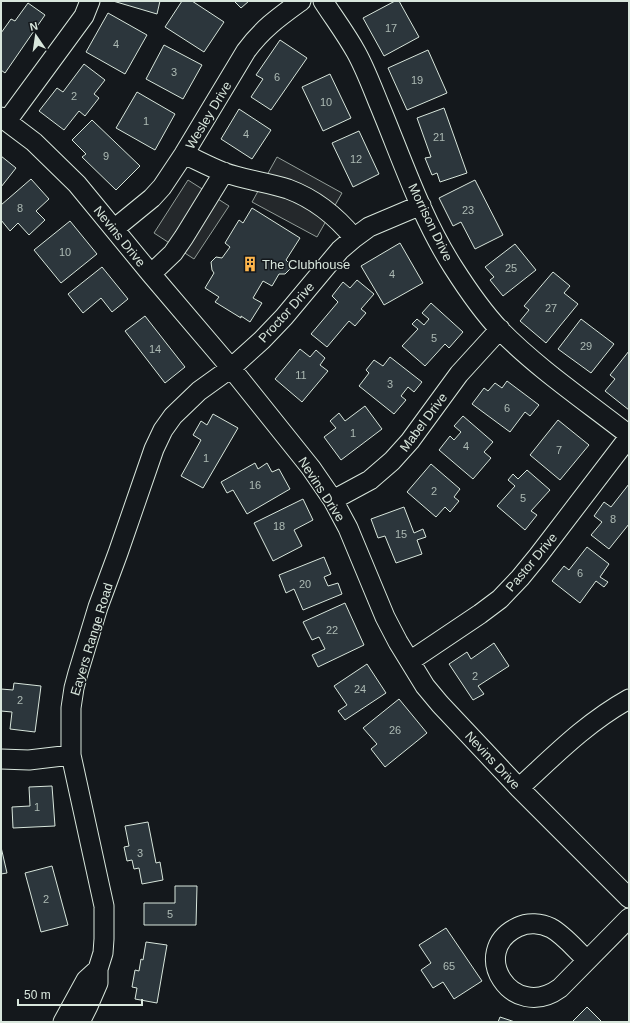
<svg xmlns="http://www.w3.org/2000/svg" width="630" height="1023" font-family="Arial,sans-serif">
<style>
.parking{fill:#24282b;stroke:#939e99}
.building{fill:#2c363c;stroke:#d8e6dc}
.lines{fill:none;stroke-linecap:round;stroke-linejoin:round}
.minor-casing{stroke:#d8e6dc;stroke-width:21}
.minor{stroke:#14181c;stroke-width:19}
.labels{text-anchor:middle;stroke-width:3;stroke-linejoin:round;paint-order:stroke}
.number-label{font-size:11px;fill:#adbab4}
.street-label{font-size:13px;fill:#d8e6dc;stroke:#14181c}
.poi-label{font-size:13px;fill:#d8e6dc;stroke:#14181c;text-anchor:start}
</style>
<rect width="100%" height="100%" fill="#14181c"/>
<path class="parking" d="M277,157L342,193L317,237L252,202Z
M188,180L229,206L194,259L154,233Z"/>
<path class="building" d="M113,1H160L157,14Z
M182,1H192L224,22L204,52L165,27Z
M234,1H249L241,8Z
M395,1H399L419,37L384,56L363,18Z
M28,3L45,15L5,73L1,70V33L11,19L15,21Z
M108,13L147,35L125,74L86,52Z
M280,40L307,58L271,110L251,97L263,79L256,75Z
M164,45L202,65L183,99L146,79Z
M428,50L447,93L407,110L388,68Z
M84,64L105,80L94,94L99,98L85,116L79,111L64,130L39,111L57,88L63,92Z
M330,74L351,118L323,131L302,87Z
M137,92L175,114L155,150L116,128Z
M444,108L467,173L440,182L437,173L432,175L425,158L431,157L417,118Z
M239,109L271,130L252,159L221,139Z
M92,120L140,166L116,190L82,157L86,154L72,140Z
M359,131L379,174L353,187L332,143Z
M1,156L16,168L1,187Z
M31,179L49,199L36,211L45,220L29,235L18,223L10,231L1,220V205Z
M475,180L503,235L475,249L461,222L453,226L439,198Z
M252,208L300,238L286,260L291,265L290,269L285,274H279L272,286L263,281L253,298L262,303L250,322L241,316V318L215,302L219,297L205,288L214,273L212,270L211,262L216,257L222,258L230,247L225,243L239,220L243,223Z
M70,221L97,254L61,283L34,250Z
M400,243L423,283L384,305L361,266Z
M515,244L536,270L503,296L490,280L494,277L485,267Z
M102,267L128,299L112,312L101,298L83,313L68,294Z
M553,272L570,286L564,293L578,304L546,343L520,321L529,310L524,306Z
M357,280L374,294L361,309L366,313L355,326L349,321L327,347L311,334L338,302L332,296L343,282L350,288Z
M431,303L463,332L449,348L445,344L425,366L402,346L418,329L412,324L417,319L424,325L429,319L422,313Z
M145,316L185,367L165,383L125,331Z
M581,319L614,344L591,373L558,349Z
M300,349L310,357L316,350L325,358L320,365L328,371L302,402L275,379Z
M629,351V410L605,391L615,379L610,375Z
M390,357L422,382L414,392L408,387L401,396L406,400L394,414L359,386L369,373L366,370L374,360L383,366Z
M507,381L539,405L530,416L525,412L510,432L472,404L484,388L488,391L495,383L502,388Z
M365,406L382,429L341,460L324,437L336,428L330,421L339,413L345,421Z
M213,414L238,428L203,488L181,476L201,440L193,435L201,421L207,425Z
M463,416L493,442L484,452L491,458L473,479L439,450L450,436L454,440L461,432L454,426Z
M558,420L589,445L560,480L530,455Z
M255,463L258,469L267,463L272,472L279,469L290,489L247,514L233,490L227,493L221,482Z
M431,464L460,489L454,497L459,501L450,512L445,507L436,517L407,492Z
M527,470L550,490L531,511L537,515L525,530L497,506L515,486L508,480L513,474L518,479Z
M629,484V524L609,549L591,535L602,522L594,516L604,502L611,507Z
M303,499L313,520L294,530L302,546L273,561L254,523Z
M404,507L414,533L423,529L426,537L417,540L422,554L396,563L385,536L378,538L371,519Z
M587,547L609,564L600,577L608,582L604,587L596,581L580,603L552,581L564,566L569,570Z
M324,557L331,574L324,577L328,586L338,583L342,594L303,610L294,589L286,593L279,575Z
M345,603L364,645L318,667L312,655L325,649L319,637L312,640L303,622Z
M494,643L509,666L478,686L484,694L473,700L449,664L467,652L471,659Z
M367,664L386,693L345,720L338,711L347,705L334,686Z
M14,683L41,686L35,732L10,729L12,712L1,711V689L13,690Z
M399,699L427,733L385,767L371,749L377,744L363,728Z
M52,786L55,826L13,828L12,807L30,806L29,787Z
M148,822L156,863L160,862L163,880L142,884L139,868L134,869L132,860L127,861L124,847L129,846L125,826Z
M1,847L7,873L1,874Z
M52,866L68,925L41,932L25,873Z
M175,886H197L196,925H144V903H175Z
M446,928L482,981L454,999L443,982L433,988L421,970L431,963L419,945Z
M146,942L167,945L157,1003L135,999L137,988L132,987L135,970L139,971L141,959L143,960Z
M587,1007L602,1022H572Z
M500,1017L515,1022H498Z"/>
<g class="lines">
<g class="minor-casing">
<path id="minor" d="M323,1C334,18 346,34 356,52C365,68 372,87 379,104C402,159 421,217 453,267C467,289 482,311 500,330C537,368 587,402 629,435
M1,117L34,142L77,184L151,274L231,368L311,468L333,500L348,528L385,617L398,642L425,686L440,704L519,788L629,898
M7,121L84,16L90,1
M184,154C197,160 210,167 223,172C244,180 267,182 288,189C315,199 336,216 354,238
M114,229L152,198L162,187L184,154L246,51C262,29 279,17 301,1
M151,274L173,253L184,237L224,172
M333,500L370,480L392,461L410,441L459,374L500,329
M410,661L480,614L500,599L520,578L538,556L629,437
M1,759L29,760L71,755
M519,788C555,755 586,723 629,699
M587,960C576,950 564,935 551,928C541,923 528,922 518,927C467,951 512,1023 560,988L629,918
M63,1022L86,980L97,970
M80,1022L88,1006L98,983V969L103,953L104,939V906L71,755V708L74,688L78,673L98,607L118,553L154,449L163,430L173,416L199,391L231,368L262,340L284,317L340,250L354,238L369,227L421,205"/>
</g>
<use href="#minor" class="minor"/>
</g>
<defs>
<g id="building-bare" transform="scale(1.2)"><path d="M-4-6H4V6H1V3H-1V6H-4ZM-2.5-4.3h1.7v1.8h-1.7ZM.8-4.3h1.7v1.8H.8ZM-2.5-1h1.7V.8h-1.7ZM.8-1h1.7V.8H.8Z" fill="#ffb74d" stroke="#14181c" stroke-width="2.5" paint-order="stroke"/></g>
</defs>
<g fill-rule="evenodd">
<use href="#building-bare" x="250" y="264"/>
</g>
<g class="labels">
<g class="number-label">
<text x="391" y="32">17</text>
<text x="116" y="48">4</text>
<text x="174" y="76">3</text>
<text x="277" y="81">6</text>
<text x="417" y="84">19</text>
<text x="74" y="100">2</text>
<text x="326" y="106">10</text>
<text x="146" y="125">1</text>
<text x="246" y="138">4</text>
<text x="439" y="141">21</text>
<text x="106" y="160">9</text>
<text x="356" y="163">12</text>
<text x="20" y="212">8</text>
<text x="468" y="214">23</text>
<text x="65" y="256">10</text>
<text x="511" y="272">25</text>
<text x="392" y="278">4</text>
<text x="551" y="312">27</text>
<text x="434" y="342">5</text>
<text x="586" y="350">29</text>
<text x="155" y="353">14</text>
<text x="301" y="379">11</text>
<text x="390" y="388">3</text>
<text x="507" y="412">6</text>
<text x="353" y="437">1</text>
<text x="466" y="450">4</text>
<text x="559" y="454">7</text>
<text x="206" y="462">1</text>
<text x="255" y="489">16</text>
<text x="434" y="495">2</text>
<text x="523" y="502">5</text>
<text x="613" y="523">8</text>
<text x="279" y="530">18</text>
<text x="401" y="538">15</text>
<text x="580" y="577">6</text>
<text x="305" y="588">20</text>
<text x="332" y="634">22</text>
<text x="475" y="680">2</text>
<text x="360" y="693">24</text>
<text x="20" y="704">2</text>
<text x="395" y="734">26</text>
<text x="37" y="811">1</text>
<text x="140" y="857">3</text>
<text x="46" y="903">2</text>
<text x="170" y="918">5</text>
<text x="449" y="970">65</text>
</g>
<g class="street-label">
<text transform="translate(208 115) rotate(-59)" y="5">Wesley Drive</text>
<text transform="translate(431 222) rotate(64)" y="5">Morrison Drive</text>
<text transform="translate(120 236) rotate(51)" y="5">Nevins Drive</text>
<text transform="translate(286 312) rotate(-48)" y="5">Proctor Drive</text>
<text transform="translate(423 422) rotate(-53)" y="5">Mabel Drive</text>
<text transform="translate(322 489) rotate(57)" y="5">Nevins Drive</text>
<text transform="translate(531 562) rotate(-50)" y="5">Pastor Drive</text>
<text transform="translate(91 639) rotate(-73)" y="5">Eayers Range Road</text>
<text transform="translate(493 760) rotate(47)" y="5">Nevins Drive</text>
</g>
<g class="poi-label">
<text x="262" y="269">The Clubhouse</text>
</g>
</g>
<rect width="630" height="1023" fill="none" stroke="#d8e6dc" stroke-width="4"/>
<g transform="translate(36 36) rotate(347)" stroke="#14181c" stroke-width="3" paint-order="stroke">
<path d="M0-3L7 15L0 10L-7 15Z" fill="#d8e6dc"/>
<text y="-6" font-size="11" font-weight="bold" text-anchor="middle" fill="#d8e6dc">N</text>
</g>
<path d="M18 999v6h124v-6" fill="none" stroke="#d8e6dc" stroke-width="2"/>
<text x="24" y="999" font-size="12" fill="#d8e6dc" stroke="#14181c" stroke-width="3" paint-order="stroke">50 m</text>
</svg>
